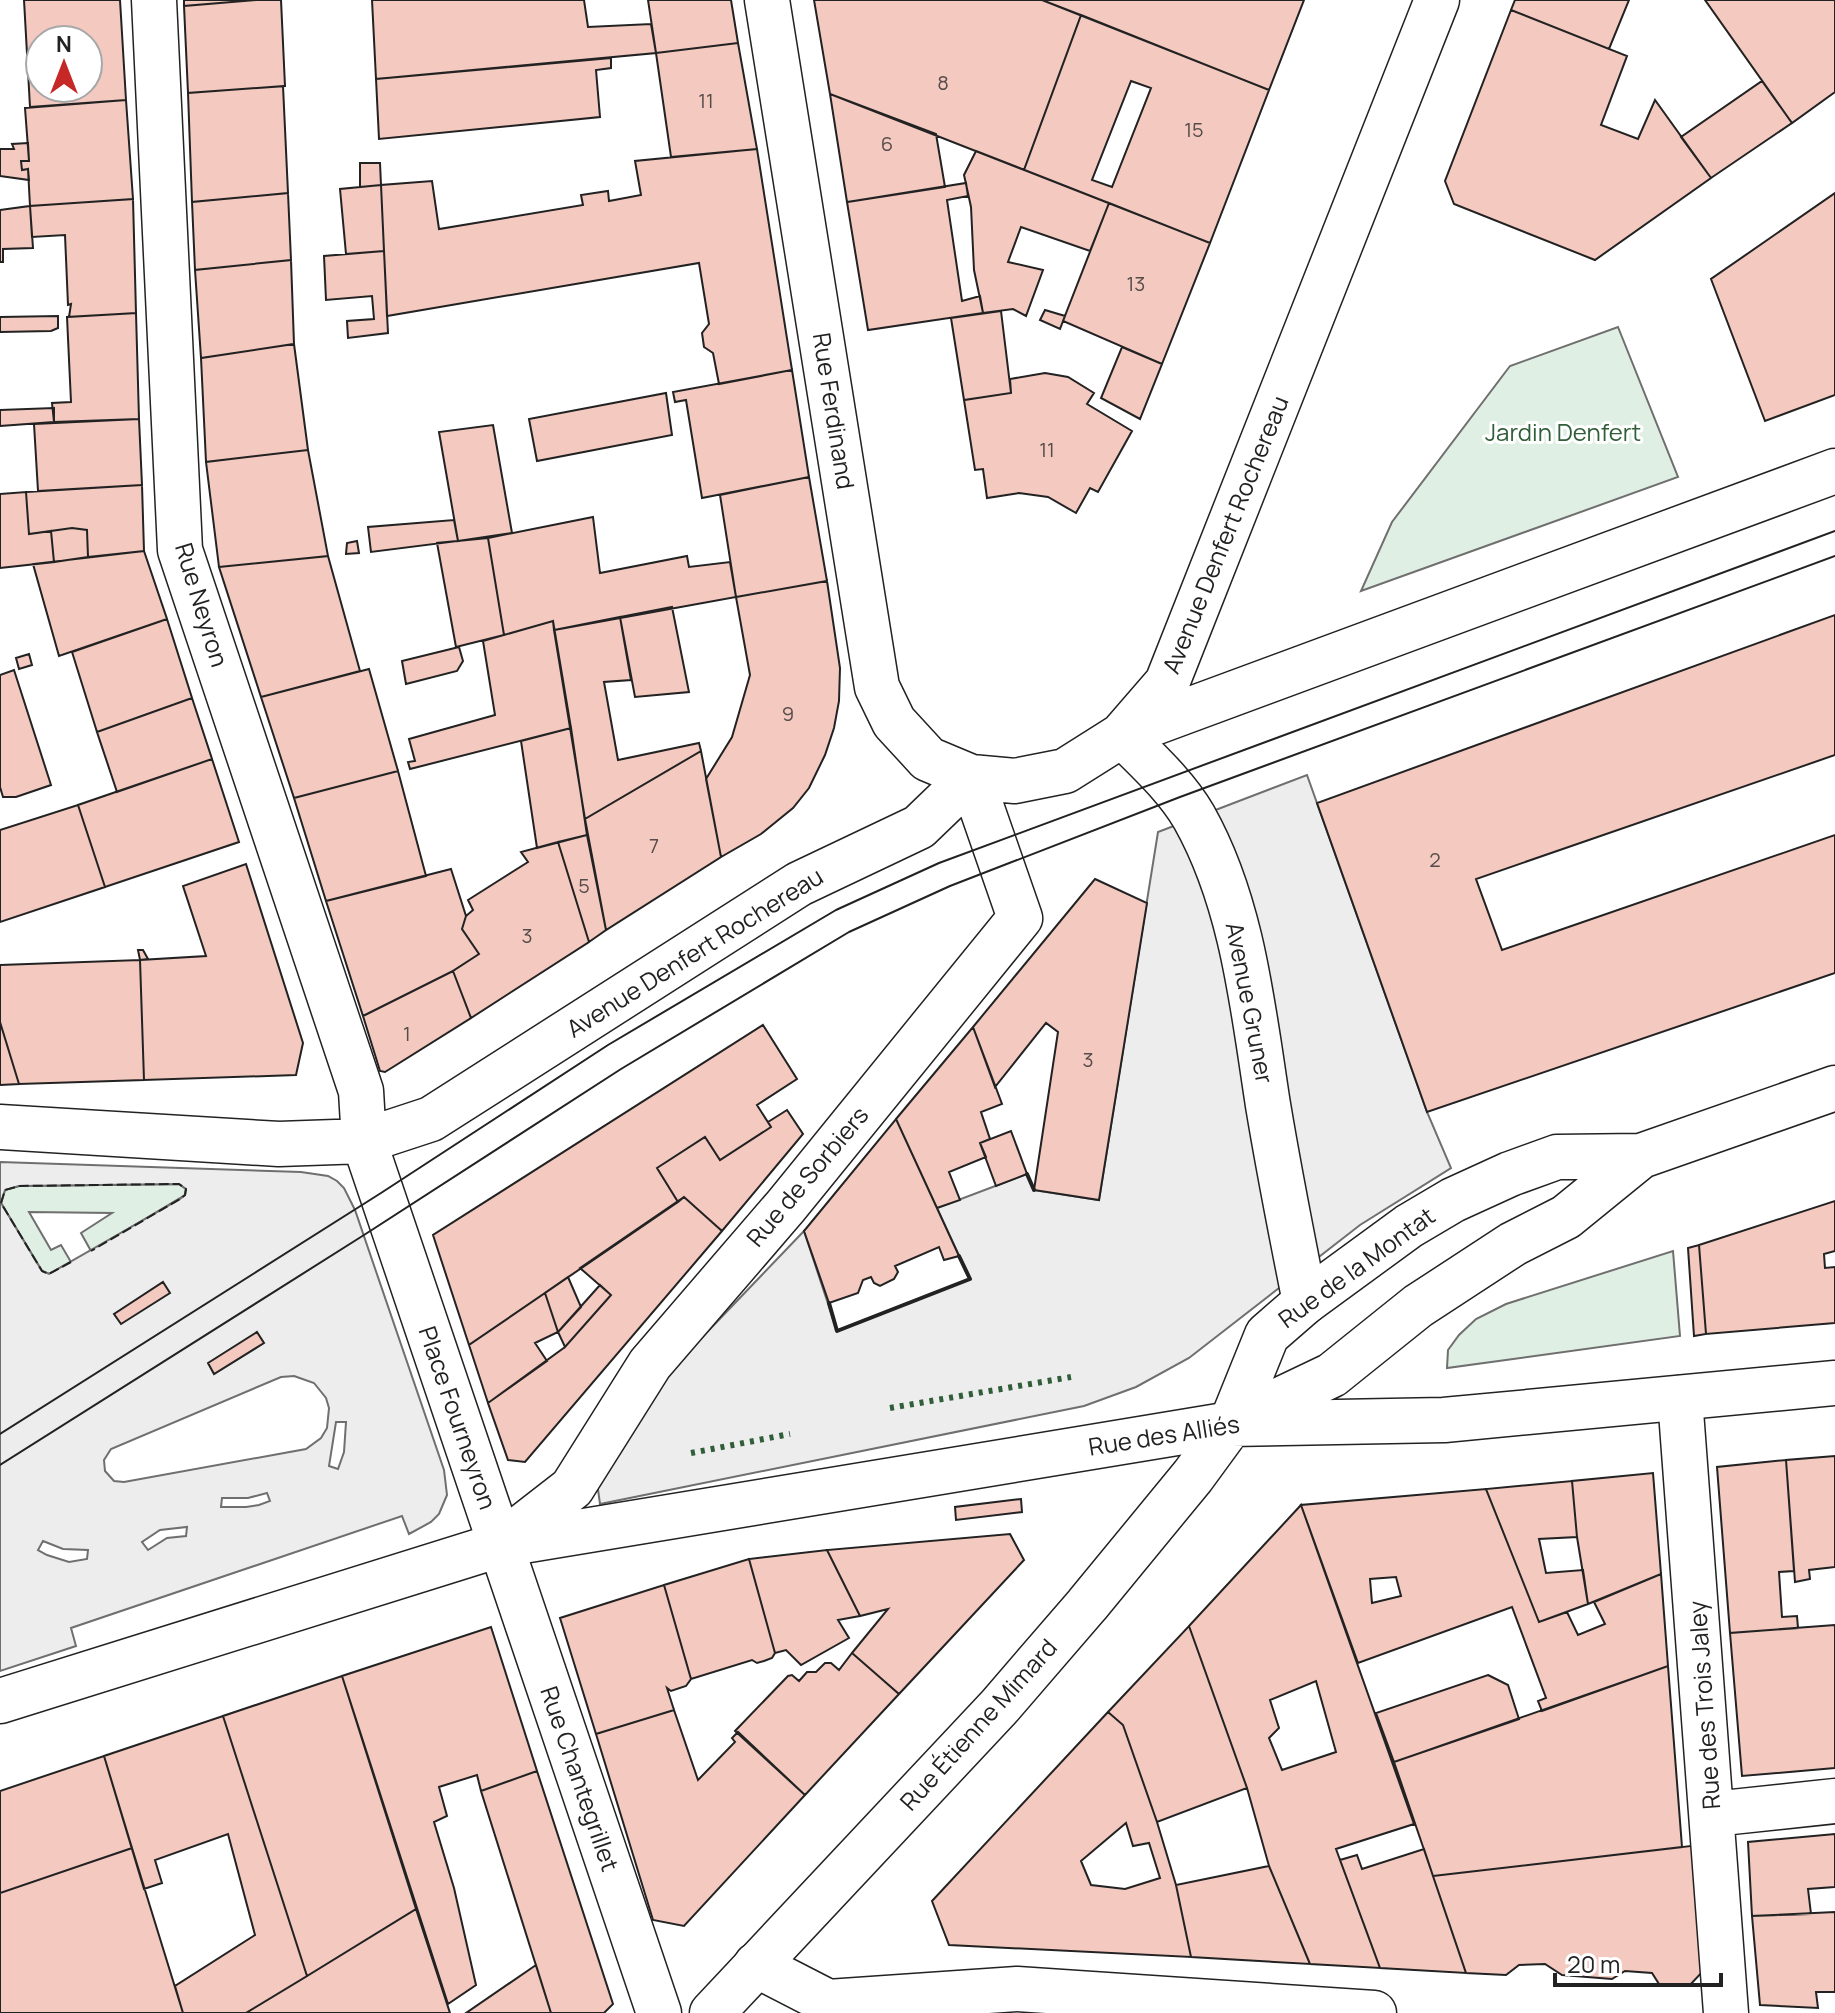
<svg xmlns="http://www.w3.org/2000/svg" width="1835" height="2013" font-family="Manrope,sans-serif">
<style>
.green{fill:#e0efe3;stroke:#6f6f6f;stroke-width:2}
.parking{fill:#ededed;stroke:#6f6f6f;stroke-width:2;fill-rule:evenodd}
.building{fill:#f3c9c0;stroke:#222;stroke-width:2;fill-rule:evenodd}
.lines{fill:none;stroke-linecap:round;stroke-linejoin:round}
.minor-casing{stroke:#222;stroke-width:47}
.secondary-casing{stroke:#222;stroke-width:47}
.minor{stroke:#fff;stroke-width:44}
.secondary{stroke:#fff;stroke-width:44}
.tram{stroke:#222;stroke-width:2}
.hedge{stroke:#2f5e38;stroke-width:6;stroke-dasharray:4 6;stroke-linecap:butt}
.fence{stroke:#222;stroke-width:2;stroke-dasharray:10 4;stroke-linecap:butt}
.wall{stroke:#222;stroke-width:4}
.labels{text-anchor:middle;stroke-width:6;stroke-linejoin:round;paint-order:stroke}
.number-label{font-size:20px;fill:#564c4a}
.street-label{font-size:24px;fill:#222;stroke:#fff}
.park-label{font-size:24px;fill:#2f5e38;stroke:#fff}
</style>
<rect width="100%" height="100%" fill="#fff"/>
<path class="green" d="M1618,327L1678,477L1361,591L1392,522L1510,366Z
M179,1184L186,1189L185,1195L91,1251L81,1233L112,1213L29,1212L51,1250L61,1245L71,1262L49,1274L42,1271L1,1203L5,1190L19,1186Z
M1673,1251L1680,1336L1447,1368L1448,1350L1459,1335L1476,1319L1506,1304Z"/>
<path class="parking" d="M1307,775L1427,1112L1451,1168L1360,1225L1189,1358L1136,1387L1084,1406L600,1504L596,1475L665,1376L804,1231L837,1331L970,1279L937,1208L1027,1174L1034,1190L1099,1200L1158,832Z
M0,1162L301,1172L328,1176L337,1181L344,1188L355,1210L444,1470L447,1495L439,1514L431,1522L409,1534L402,1516L71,1628L76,1646L0,1671ZM179,1184L186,1189L185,1195L180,1199L49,1274L42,1271L1,1203L5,1190L19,1186ZM294,1376L314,1383L326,1398L329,1408L327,1428L321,1438L306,1449L124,1482L114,1481L105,1471L104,1460L111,1449L281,1377ZM336,1422H346L344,1452L338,1469L329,1466ZM267,1493L270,1501L259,1505L246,1507H221L222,1498H248ZM187,1527L186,1536L167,1538L148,1550L142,1542L160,1530ZM43,1541L63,1549L88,1550L87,1559L69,1562L47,1555L38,1550Z"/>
<path class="building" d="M24,0H120L126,100L30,107ZM40,40H88V88H40Z
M184,0H256L184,6Z
M256,0H281L285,86L188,93L184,6Z
M372,0H584L588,27L651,24L656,53L376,79Z
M648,0H731L738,43L656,53Z
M814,0H1042L1081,15L1024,170L830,94Z
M1042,0H1304L1269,90Z
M1515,0H1629L1609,49L1511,10Z
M1705,0H1835V92L1792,123Z
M1511,10L1627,56L1601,125L1638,139L1655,100L1711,178L1595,260L1454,204L1445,181Z
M1081,15L1269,90L1210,243L1024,170ZM1131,81L1151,88L1112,187L1092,180Z
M738,43L757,149L671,157L656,53Z
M611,58V68L596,70L600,117L379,139L376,79Z
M1762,81L1792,123L1711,178L1681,137Z
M283,86L288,193L192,202L188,93Z
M830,94L936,134L945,187L847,202Z
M126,100L133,199L30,206L28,169L22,170L21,161H29L25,108Z
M28,143L29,161H21L22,170L28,169L29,180L0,176V149H14L12,144Z
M757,149L792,370L719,384L713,353L704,347L702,333L709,324L699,263L387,316L381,185L432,181L439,229L583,205L581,195L608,191L609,201L641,195L635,161Z
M976,151L1109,203L1090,251L1021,227L1008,262L1043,270L1026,316L1013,309L983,313L974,270L971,207L964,175Z
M360,163H380L381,185L360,187Z
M966,183L968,196L947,200L962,301L980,296L983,313L868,330L847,202Z
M381,185L384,251L346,254L340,189Z
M288,193L291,260L195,270L192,202Z
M1835,193V395L1765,421L1711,279Z
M133,199L136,313L69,317L71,304L68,305L65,235L32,237L30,206Z
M1109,203L1210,243L1162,364L1063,321Z
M30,206L33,248L3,249V262H0V210Z
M384,251L388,333L348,338L347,321L374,319L372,296L326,300L324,256Z
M291,260L294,344L201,358L195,270Z
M1045,310L1065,316L1060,329L1040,320Z
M1001,311L1011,393L964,400L951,318Z
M136,313L139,419L54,422L52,403L71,402L67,317Z
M58,316V328L51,331L0,332V317Z
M294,344L308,450L206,462L201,358Z
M1122,347L1162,364L1140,419L1101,398Z
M792,370L809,477L702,498L686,400L675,402L673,392Z
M1045,373L1068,377L1094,393L1087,404L1132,431L1098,492L1090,488L1076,513L1048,497L1019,493L987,498L983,469L975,470L964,400L1011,393L1010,379Z
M666,393L672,435L537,461L529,419Z
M54,408V422L0,426V410Z
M139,419L142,485L38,491L34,424Z
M493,425L512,533L458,541L439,432Z
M308,450L328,556L219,567L206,462Z
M809,477L827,581L736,597L720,495Z
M142,485L144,551L88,557L87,530L72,528L29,534L26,492Z
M26,492L29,534L51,531L54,562L0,568V494Z
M593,517L600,573L687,556L689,567L730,562L736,597L554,630L553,621L504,635L488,538Z
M454,520L458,541L371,552L368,527Z
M72,528L87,530L88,557L54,562L51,531Z
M488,538L504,635L456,647L437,543Z
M357,541L359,553L346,554L347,543Z
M144,551L167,619L59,656L33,564Z
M328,556L360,671L261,697L219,567Z
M827,581L840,668L839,701L834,728L825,755L809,788L793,808L761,834L721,857L706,779L732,737L750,675L736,597Z
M672,607L689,692L635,697L620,617Z
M1835,615V755L1476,879L1502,950L1835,835V973L1427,1112L1317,803Z
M620,617L631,680L604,682L618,760L699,743L701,751L585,819L554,630Z
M167,619L192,698L97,732L72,652Z
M553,621L571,728L410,769L408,762L415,761L409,739L495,715L483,641Z
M459,647L463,661L457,671L406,684L402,661Z
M29,654L32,665L19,669L16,658Z
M369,669L398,771L294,798L261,697Z
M14,670L51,785L16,797H3L0,787V675Z
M192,698L212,759L117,792L97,732Z
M571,728L587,835L537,848L521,741Z
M701,751L721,857L606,930L585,819Z
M212,759L239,842L105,887L78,805Z
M398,771L426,876L326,901L294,798Z
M78,805L105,887L0,922V830Z
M587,835L606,930L589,942L558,842Z
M558,842L589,942L471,1018L453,971L479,954L462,929L466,916L473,910L468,900L528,862L521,852Z
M246,864L303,1043L296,1075L144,1080L140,960L206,956L183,886Z
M451,869L466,916L462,929L479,954L453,971L363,1016L326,901Z
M1095,879L1147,903L1099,1200L1034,1190L1058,1032L1046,1023L995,1087L973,1027Z
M138,950H143L148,959L140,960Z
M140,960L144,1080L19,1084L0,1022V965Z
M453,971L471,1018L385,1072L380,1071L363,1016Z
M0,1022L19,1084L0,1085Z
M763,1025L797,1079L757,1105L771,1127L720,1160L705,1137L657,1168L678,1202L469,1345L433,1235Z
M973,1027L1002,1104L981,1112L990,1139L980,1143L986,1157L949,1172L960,1200L937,1208L896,1119Z
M787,1110L803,1134L722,1231L684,1197L678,1202L657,1168L705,1137L720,1160L771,1127L768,1122Z
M896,1119L959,1256L944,1260L939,1247L895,1266L898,1272L894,1279L880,1286L874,1283L871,1277L863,1280L858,1293L829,1303L804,1231Z
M1011,1131L1027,1174L996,1186L980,1143Z
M684,1197L722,1231L525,1462L508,1460L488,1403L565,1347L611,1295L580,1268Z
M1835,1201V1251L1824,1254L1825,1268L1835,1267V1323L1706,1334L1699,1245Z
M1699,1245L1706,1334L1694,1336L1688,1248Z
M568,1277L581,1307L558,1332L545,1293Z
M163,1282L170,1293L121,1324L114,1314Z
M600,1285L611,1295L565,1347L558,1332Z
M545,1293L558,1332L535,1343L547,1361L488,1403L469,1345Z
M257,1332L264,1343L214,1374L208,1363Z
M1835,1456V1567L1809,1570L1810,1579L1795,1582L1786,1460Z
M1786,1460L1794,1571L1779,1572L1782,1617L1797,1616L1798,1628L1730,1633L1717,1467Z
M1653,1473L1661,1574L1588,1604L1577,1537L1572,1481Z
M1572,1481L1577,1537L1539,1539L1546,1573L1583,1570L1588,1604L1539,1622L1486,1489Z
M1486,1489L1539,1622L1567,1612L1578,1635L1605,1624L1594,1602L1661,1574L1668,1666L1542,1711L1538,1701L1546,1698L1512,1607L1358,1663L1301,1505ZM1396,1577L1401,1596L1372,1603L1370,1579Z
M1021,1499L1022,1512L956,1520L955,1507Z
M1301,1505L1414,1824L1336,1849L1380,1968L1310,1964L1269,1866L1247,1788L1189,1626ZM1316,1681L1336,1752L1282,1770L1269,1738L1279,1728L1270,1700Z
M1010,1534L1024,1560L899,1694L852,1653L888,1609L860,1616L827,1550Z
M827,1550L860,1616L838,1620L849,1638L801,1665L786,1650L775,1653L749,1559Z
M749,1559L775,1653L772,1658L764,1661L757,1663L752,1660L691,1679L664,1585Z
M664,1585L691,1679L686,1686L671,1691L667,1688L674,1710L596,1734L560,1618Z
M1835,1625V1768L1742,1776L1730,1633Z
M1189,1626L1247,1788L1157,1822L1123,1725L1108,1712Z
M491,1627L537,1771L481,1791L477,1775L439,1787L447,1816L434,1822L454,1888L476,1985L448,2004L342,1676Z
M852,1653L899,1694L805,1795L735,1731L788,1676L792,1675L799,1681L807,1672H816L825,1663H831L839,1670Z
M1668,1666L1682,1847L1433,1876L1394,1762Z
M1488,1675L1508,1685L1519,1719L1394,1762L1376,1713Z
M342,1676L416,1909L307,1976L223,1716Z
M674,1710L698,1780L735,1742L732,1738L738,1732L805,1795L684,1926L653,1920L596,1734Z
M1108,1712L1123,1725L1157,1822L1176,1885L1191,1957L949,1945L932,1901ZM1126,1823L1133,1846L1149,1843L1160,1878L1125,1889L1091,1885L1081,1861Z
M223,1716L307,1976L246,2013H183L175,1986L255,1935L228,1834L155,1860L162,1883L144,1889L104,1756Z
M104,1756L132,1848L0,1893V1791Z
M537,1771L613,2004L604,2013H551L481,1791Z
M1835,1834V1887L1808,1889L1811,1914L1752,1916L1748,1842Z
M1699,1845L1707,1967L1689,1986L1659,1984L1652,1973L1625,1971L1612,1979L1562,1975L1545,1964L1519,1965L1506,1975L1466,1973L1433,1876Z
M132,1848L183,2013H0V1893Z
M1424,1849L1433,1876L1466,1973L1380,1968L1340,1860L1357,1855L1362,1869Z
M1269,1866L1310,1964L1191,1957L1176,1885Z
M416,1909L450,2013H246L307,1976Z
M1835,1912V1992H1816L1818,2008L1760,2005L1752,1916Z
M536,1965L551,2013H466Z"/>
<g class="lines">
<g class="minor-casing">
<path id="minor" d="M154,0L180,550L361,1091L364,1141L659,2013
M767,0L877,687L894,722L928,759L971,777L1015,781L1065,771L1122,735L1167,683L1437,0
M1124,734L1835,471
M1122,735C1147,760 1176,786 1194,817C1243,904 1253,1009 1268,1105C1279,1171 1292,1237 1305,1302
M0,1127L279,1144L364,1141L431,1119L799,884L919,827L971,777
M1680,1398L1726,2013
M504,1541L572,1488L650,1364L786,1206L1020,918L971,777
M0,1701L499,1545L1231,1424
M1713,1814L1835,1801
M756,1965L828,2002L1017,1989L1374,2013"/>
</g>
<g class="secondary-casing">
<path id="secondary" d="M1244,1417L1332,1375L1418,1306L1513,1244L1566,1217L1641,1156
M1231,1424L1444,1420L1835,1383
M712,2013L999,1707L1087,1605L1193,1476L1231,1424L1267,1335L1305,1302L1409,1226L1453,1200L1510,1174L1557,1157L1641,1156L1835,1088"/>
</g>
<use href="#minor" class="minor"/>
<use href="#secondary" class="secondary"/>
<path class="tram" d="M0,1434L381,1193L608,1045L836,910L939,863L1835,531
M0,1465L364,1235L621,1069L849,932L950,886L1180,797L1835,556"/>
<path class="hedge" d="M890,1408L1071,1377
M691,1453L790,1434"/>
<path class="fence" d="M71,1262L49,1274L42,1271L1,1203L5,1190L19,1186L170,1184H179L186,1189L185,1195L180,1199L91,1251"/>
<path class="wall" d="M1027,1174L1034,1190
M829,1303L837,1331L970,1279L959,1256"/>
</g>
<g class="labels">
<g class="number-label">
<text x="943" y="90">8</text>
<text x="706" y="108">11</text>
<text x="1194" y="137">15</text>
<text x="887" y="151">6</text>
<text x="1136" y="291">13</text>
<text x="1047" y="457">11</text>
<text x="788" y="721">9</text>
<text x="654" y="853">7</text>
<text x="1435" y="867">2</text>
<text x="584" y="893">5</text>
<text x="527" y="943">3</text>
<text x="407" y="1041">1</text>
<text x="1088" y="1067">3</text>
</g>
<g class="street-label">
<text transform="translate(833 411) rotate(81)" y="8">Rue Ferdinand</text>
<text transform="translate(1226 535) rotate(-68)" y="8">Avenue Denfert Rochereau</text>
<text transform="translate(201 605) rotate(73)" y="8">Rue Neyron</text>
<text transform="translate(695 953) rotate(-32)" y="8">Avenue Denfert Rochereau</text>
<text transform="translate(1249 1003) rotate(79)" y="8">Avenue Gruner</text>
<text transform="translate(808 1177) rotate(-50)" y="8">Rue de Sorbiers</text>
<text transform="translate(1357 1268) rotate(-36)" y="8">Rue de la Montat</text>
<text transform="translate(457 1418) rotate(71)" y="8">Place Fourneyron</text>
<text transform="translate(1164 1436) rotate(-9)" y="8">Rue des Alliés</text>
<text transform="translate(1705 1705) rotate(-94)" y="8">Rue des Trois Jaley</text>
<text transform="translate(979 1725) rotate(-48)" y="8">Rue Étienne Mimard</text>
<text transform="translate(579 1779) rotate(71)" y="8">Rue Chantegrillet</text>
</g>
<g class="park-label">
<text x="1563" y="441">Jardin Denfert</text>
</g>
</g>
<g transform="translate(64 64)"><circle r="38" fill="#ffffff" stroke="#a7a7a7" stroke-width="2"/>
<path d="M0-6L14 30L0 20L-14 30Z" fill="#c62828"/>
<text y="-12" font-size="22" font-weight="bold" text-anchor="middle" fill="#222222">N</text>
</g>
<path d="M1555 1973v12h166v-12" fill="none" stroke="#222222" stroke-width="4"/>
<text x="1567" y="1973" font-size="24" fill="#222222" stroke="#ffffff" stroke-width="6" paint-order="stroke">20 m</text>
</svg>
